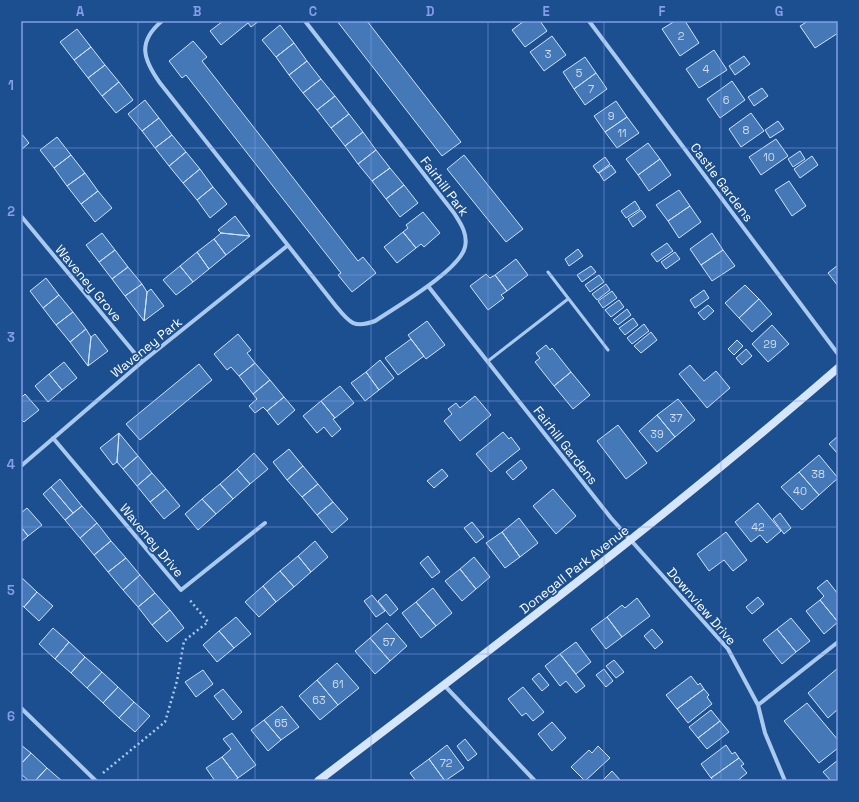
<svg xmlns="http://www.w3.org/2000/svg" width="859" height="802" font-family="'Space Grotesk',sans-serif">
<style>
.building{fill:#4478b7;stroke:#cfe3fa}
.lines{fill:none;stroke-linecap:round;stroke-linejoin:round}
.path{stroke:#a9c9ee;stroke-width:2.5;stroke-dasharray:2 3;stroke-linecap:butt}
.lane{stroke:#a9c9ee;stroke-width:3}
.street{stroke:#a9c9ee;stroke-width:4}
.secondary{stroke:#d6e6fa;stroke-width:8}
.grid{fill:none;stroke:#839eea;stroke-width:1;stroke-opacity:0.55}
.labels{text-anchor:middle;stroke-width:3.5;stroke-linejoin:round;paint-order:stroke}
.number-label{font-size:11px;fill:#d0dded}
.street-label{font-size:13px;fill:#fff;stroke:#1b4f8f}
.neatline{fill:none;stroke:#839eea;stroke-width:1.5}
.grid-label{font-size:13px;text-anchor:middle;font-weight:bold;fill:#839eea}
</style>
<rect width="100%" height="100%" fill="#1b4f8f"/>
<path class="building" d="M223,21H259L251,27L248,23L221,45L210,31Z
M337,21H367L461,142L442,156Z
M524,21H540L547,31L525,47L512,30Z
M675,21H685L699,43L680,56L662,29Z
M808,21H838V33L815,48L800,26Z
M280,25L294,43L276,57L262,40Z
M77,29L91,47L74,60L60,42Z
M552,36L566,55L544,71L530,52Z
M193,41L207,57L202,61L358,261L363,257L376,273L352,292L338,275L341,273L186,75L182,78L169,61Z
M294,43L307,61L289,75L276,57Z
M91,47L105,65L88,78L74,60Z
M714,50L727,70L699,88L686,69Z
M744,56L750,64L735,75L729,66Z
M585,57L596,73L574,89L563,72Z
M307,61L321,79L303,93L289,75Z
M105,65L119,82L102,96L88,78Z
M596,73L607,89L585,105L574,89Z
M321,79L335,96L317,110L303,93Z
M732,81L745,100L720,118L707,99Z
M119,82L133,100L116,113L102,96Z
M762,88L768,96L754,106L748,97Z
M335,96L349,114L331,128L317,110Z
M145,100L159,118L142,131L128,114Z
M616,101L627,117L605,132L594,116Z
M751,113L764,131L741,147L729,129Z
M349,114L363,132L345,146L331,128Z
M627,117L639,133L617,148L605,132Z
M159,118L172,135L155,148L142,131Z
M778,121L784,129L770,138L765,130Z
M363,132L376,150L358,164L345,146Z
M21,133L29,143L21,150Z
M172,135L186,152L169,166L155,148Z
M57,137L71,155L54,168L40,150Z
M776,139L788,156L761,175L749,157Z
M648,143L660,159L638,175L626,159Z
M376,150L390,168L372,181L358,164Z
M800,151L805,159L793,167L788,159Z
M186,152L200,169L183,183L169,166Z
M71,155L85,173L67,186L54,168Z
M464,155L523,229L506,242L447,169Z
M812,156L818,165L800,178L794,169Z
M605,157L610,164L598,173L593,166Z
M660,159L671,175L649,191L638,175Z
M611,165L616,172L604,181L599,173Z
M390,168L404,185L386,199L372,181Z
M200,169L213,187L197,200L183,183Z
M85,173L98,191L81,204L67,186Z
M789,181L806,206L792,216L775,190Z
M404,185L418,203L400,217L386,199Z
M213,187L227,204L210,218L197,200Z
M679,190L690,206L668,221L656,205Z
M98,191L112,208L95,222L81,204Z
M635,201L640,209L626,218L621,211Z
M690,206L701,222L679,238L668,221Z
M641,210L646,217L633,227L628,219Z
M423,212L440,233L424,247L421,244L416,248L403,232L408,228L406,225Z
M235,216L250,236L221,233L218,230Z
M403,232L416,248L397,263L384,247Z
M102,233L115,250L99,262L86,245Z
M221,233L250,236L226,255L214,239Z
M712,233L723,250L701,265L690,249Z
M214,239L226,255L209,269L197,252Z
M667,243L673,251L657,262L651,254Z
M578,249L583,256L569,266L565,259Z
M115,250L128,267L112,279L99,262Z
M723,250L735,266L712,281L701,265Z
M197,252L209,269L193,282L180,266Z
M675,252L680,259L666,269L661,262Z
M516,259L528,275L507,291L495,275Z
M838,265V286L828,273Z
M180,266L193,282L176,295L163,280Z
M591,266L596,272L582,282L577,275Z
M128,267L142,284L125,296L112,279Z
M486,274L490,278L495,275L507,291L501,295L504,298L488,310L470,286Z
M599,275L604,282L590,292L585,285Z
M46,278L59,295L43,308L30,291Z
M142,284L147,292L144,321L125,296Z
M606,284L610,290L597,300L592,294Z
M745,285L759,299L739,318L725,303Z
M151,289L164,306L144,321L147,292Z
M704,290L709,298L695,308L690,300Z
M612,291L617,298L603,308L598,301Z
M59,295L73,312L56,325L43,308Z
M759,299L772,314L752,332L739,318Z
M619,300L624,307L611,317L605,310Z
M708,305L714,311L704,320L698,313Z
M627,309L631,315L618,325L613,320Z
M73,312L86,329L70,342L56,325Z
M633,318L638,325L625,335L619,328Z
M427,321L445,345L426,359L408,335Z
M644,324L649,331L632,344L627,338Z
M772,325L789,344L768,362L752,344Z
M86,329L91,337L88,366L70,342Z
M651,332L657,340L641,353L634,346Z
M95,334L108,351L88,366L91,337Z
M238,334L251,350L247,353L255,363L239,376L231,367L227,370L214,354Z
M411,339L424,356L398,375L385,358Z
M737,340L743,346L734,355L728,349Z
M546,345L550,350L552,348L571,372L554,386L535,362L540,358L536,353Z
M746,349L752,356L742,365L736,358Z
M380,360L394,378L379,390L366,372Z
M64,362L77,378L62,390L49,374Z
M255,363L270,380L253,394L239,376Z
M199,364L212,380L140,440L126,424Z
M690,365L704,381L716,371L730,388L707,408L679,374Z
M366,372L379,390L365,401L351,383Z
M571,372L590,395L573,409L554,386Z
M49,374L62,390L48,402L35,386Z
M270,380L284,397L267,411L263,407L255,413L249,406L257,399L253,394Z
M340,386L354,403L335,418L321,401Z
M25,394L39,410L24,422L21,419V398Z
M475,396L491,415L460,441L444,421L452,414L448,409L456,403L460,408Z
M284,397L295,410L278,425L267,411Z
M678,399L695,420L675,437L657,415Z
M321,401L335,418L333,419L341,429L332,437L324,427L317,433L303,416Z
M657,415L675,437L657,452L639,431Z
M618,425L647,463L626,479L597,441Z
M503,432L509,439L511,437L520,449L491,472L476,454Z
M119,433L138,456L123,469L117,462Z
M119,433L117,462L113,465L100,448Z
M838,436V454L829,444Z
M289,449L303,466L287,480L273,462Z
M254,453L268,469L250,484L237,469Z
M819,455L838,478L819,495L799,472Z
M138,456L152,473L137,486L123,469Z
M521,460L527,468L513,480L506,472Z
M303,466L318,484L302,497L287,480Z
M237,469L250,484L233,499L220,484Z
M442,469L448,476L434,488L427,481Z
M799,472L819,495L802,510L781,487Z
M152,473L166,489L150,502L137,486Z
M60,479L82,506L73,513L51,487Z
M220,484L233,499L216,514L202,499Z
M318,484L333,502L317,515L302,497Z
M51,487L73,513L65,520L43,494Z
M166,489L180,506L164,519L150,502Z
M553,489L576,516L556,534L533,506Z
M202,499L216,514L198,530L185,514Z
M333,502L348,519L332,533L317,515Z
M758,503L781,531L767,543L760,535L751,542L735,522Z
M82,506L97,523L80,538L65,520Z
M27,508L42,525L28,536L21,527V513Z
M780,513L791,528L784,534L773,519Z
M519,518L538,543L520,557L502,532Z
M472,522L484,537L476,543L464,528Z
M97,523L111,541L94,555L80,538Z
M21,527L28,536L21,542Z
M502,532L520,557L505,568L486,543Z
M726,532L747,560L733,571L724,560L709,571L697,554Z
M111,541L126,558L108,572L94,555Z
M315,541L328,557L311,572L298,556Z
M298,556L311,572L294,587L280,571Z
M428,556L440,572L432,578L420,563Z
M474,557L490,577L476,589L460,569Z
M126,558L140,575L123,590L108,572Z
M460,569L476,589L462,601L445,581Z
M280,571L294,587L276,602L263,586Z
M140,575L155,593L138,607L123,590Z
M21,577L37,592L24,607L21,605Z
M827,580L838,594V622L820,600L824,596L817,588Z
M263,586L276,602L259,617L245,602Z
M433,588L452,613L436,626L416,602Z
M37,592L53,606L39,621L24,607Z
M155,593L170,610L152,625L138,607Z
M386,594L398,609L390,616L378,601Z
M372,595L385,611L376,617L364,601Z
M758,597L764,604L752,614L746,607Z
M637,598L650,616L622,637L607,617L622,605L625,608Z
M820,600L838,622L824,634L806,611Z
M416,602L436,626L421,638L402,613Z
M170,610L184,628L167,642L152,625Z
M236,617L251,634L234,648L219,631Z
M607,617L622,637L606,649L591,629Z
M791,618L810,641L796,652L777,629Z
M387,623L407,646L390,661L370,638Z
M53,628L69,642L55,659L39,644Z
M652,629L663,642L655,649L644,636Z
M777,629L796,652L782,664L763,640Z
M219,631L234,648L217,662L203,645Z
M370,638L390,661L375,674L355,651Z
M69,642L85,657L71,673L55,659Z
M576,642L591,662L576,674L560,654Z
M560,654L585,686L576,693L566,681L560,686L545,666Z
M85,657L102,672L87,688L71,673Z
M614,660L624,672L616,678L606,666Z
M337,663L359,688L338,705L317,680Z
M838,668V709L828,718L808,693Z
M604,669L613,681L606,687L596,675Z
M203,670L213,684L196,697L185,682Z
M102,672L118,687L103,703L87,688Z
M539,673L549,685L542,691L532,679Z
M691,676L698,685L700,683L704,689L677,709L666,695Z
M317,680L338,705L320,720L299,696Z
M118,687L134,702L119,718L103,703Z
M523,687L544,712L533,721L526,713L522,716L508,699Z
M223,689L242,712L233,720L214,696Z
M704,689L709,695L707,697L712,704L688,723L677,709Z
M134,702L150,716L135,732L119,718Z
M807,703L838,740V748L819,763L784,721Z
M282,706L299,727L281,740L264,720Z
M711,710L720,721L698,738L689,727Z
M264,720L281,740L268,751L251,730Z
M720,721L729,732L707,749L698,738Z
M552,722L566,738L552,751L538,734Z
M232,733L256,765L238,778L222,757L231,749L223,739Z
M465,739L477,754L468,761L457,746Z
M21,745L31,753L21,764Z
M447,745L464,768L445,781L429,759Z
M726,745L732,754L735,752L739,758L711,778L701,764Z
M598,746L610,758L585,781L571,767L589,750L592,753Z
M31,753L47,768L35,781H29L21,774V764Z
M222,757L238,778L234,781H215L206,768Z
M739,758L744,764L741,766L747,773L737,781H714L711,778Z
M429,759L445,781H416L410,773Z
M838,760V781H831L823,772Z
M47,768L62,781H35Z
M612,771L621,781H602Z"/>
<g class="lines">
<path class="path" d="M103,773L165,722L177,681L184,641L208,622L189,599"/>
<path class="lane" d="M548,272L608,350
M488,361L568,299"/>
<path class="street" d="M162,21C137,42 143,59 160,83L335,305C349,322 353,329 375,321C396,307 460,270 465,247C468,234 461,224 454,213L305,21
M589,21L838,354
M21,216L142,362
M428,286L611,518L728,649L758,705L765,733L785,781
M53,438L181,590L265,523
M21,466L142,362L287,246
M444,685L535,781
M758,705L838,642
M21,708L96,781"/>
<path class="secondary" d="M318,781C494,647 671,513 838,368"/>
</g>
<path class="grid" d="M138,21V781M255,21V781M371,21V781M488,21V781M604,21V781M721,21V781M21,148H838M21,275H838M21,401H838M21,527H838M21,654H838"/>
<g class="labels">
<g class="number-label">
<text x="681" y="40">2</text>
<text x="548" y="58">3</text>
<text x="706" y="73">4</text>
<text x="579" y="77">5</text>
<text x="591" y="93">7</text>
<text x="726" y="104">6</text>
<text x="611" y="120">9</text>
<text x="746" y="134">8</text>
<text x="622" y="137">11</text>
<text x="769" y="161">10</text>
<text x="770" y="348">29</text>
<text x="676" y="422">37</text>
<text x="657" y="438">39</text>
<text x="818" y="478">38</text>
<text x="800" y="495">40</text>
<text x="758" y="531">42</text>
<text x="389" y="646">57</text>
<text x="338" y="688">61</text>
<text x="319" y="704">63</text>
<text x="281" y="727">65</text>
<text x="446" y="767">72</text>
</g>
<g class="street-label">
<text transform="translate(722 182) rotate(53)" y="5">Castle Gardens</text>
<text transform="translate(445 186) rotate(53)" y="5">Fairhill Park</text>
<text transform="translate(89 283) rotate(50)" y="5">Waveney Grove</text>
<text transform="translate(146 347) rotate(-39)" y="5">Waveney Park</text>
<text transform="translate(566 445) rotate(52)" y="5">Fairhill Gardens</text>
<text transform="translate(152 540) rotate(50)" y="5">Waveney Drive</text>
<text transform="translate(574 569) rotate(-38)" y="5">Donegall Park Avenue</text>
<text transform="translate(702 606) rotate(49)" y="5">Downview Drive</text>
</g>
</g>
<rect width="859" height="802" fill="none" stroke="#1b4f8f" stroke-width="44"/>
<rect x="22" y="22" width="815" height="758" class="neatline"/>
<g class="grid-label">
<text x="80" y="16">A</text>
<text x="197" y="16">B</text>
<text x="313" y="16">C</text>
<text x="430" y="16">D</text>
<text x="546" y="16">E</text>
<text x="662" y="16">F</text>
<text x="779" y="16">G</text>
<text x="11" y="90">1</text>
<text x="11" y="216">2</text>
<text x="11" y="342">3</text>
<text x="11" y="469">4</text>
<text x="11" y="595">5</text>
<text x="11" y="721">6</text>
</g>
</svg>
